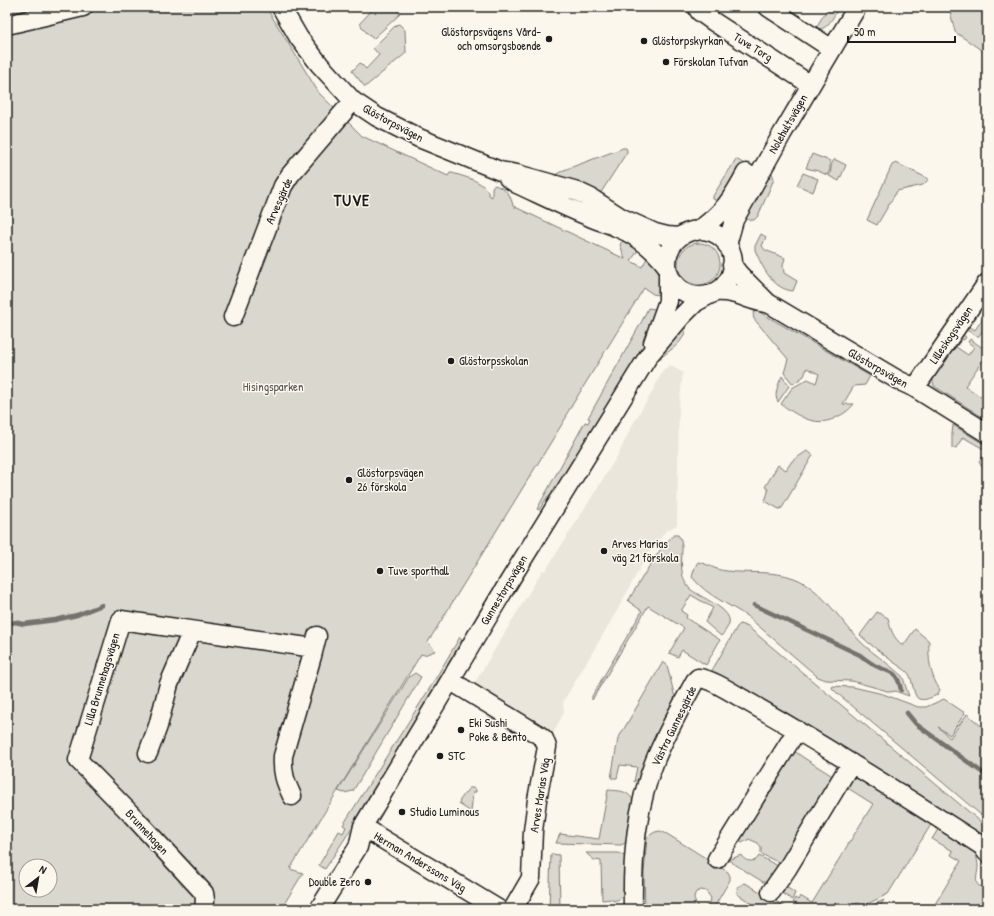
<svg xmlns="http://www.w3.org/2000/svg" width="994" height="916" font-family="'Patrick Hand',sans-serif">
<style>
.built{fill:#eae6dc}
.green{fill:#dad7ce;stroke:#7b7a75;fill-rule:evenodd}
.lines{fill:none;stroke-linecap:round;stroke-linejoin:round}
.stream{stroke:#74726e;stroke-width:4.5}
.minor-casing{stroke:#1c1c1c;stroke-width:21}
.minor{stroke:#fbf7ec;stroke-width:18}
.poi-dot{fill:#1c1c1c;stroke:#fbf7ec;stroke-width:1.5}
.labels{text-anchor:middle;stroke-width:3;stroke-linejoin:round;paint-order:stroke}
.poi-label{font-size:12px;fill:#1c1c1c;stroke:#fbf7ec;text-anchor:start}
.street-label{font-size:12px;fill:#1c1c1c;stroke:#fbf7ec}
.park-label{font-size:12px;fill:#555451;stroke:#fbf7ec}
.district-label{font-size:16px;font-weight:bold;letter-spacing:1px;fill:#1c1c1c;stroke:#fbf7ec}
</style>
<rect width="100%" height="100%" fill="#fbf7ec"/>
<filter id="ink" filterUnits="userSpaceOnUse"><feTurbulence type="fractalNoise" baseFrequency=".025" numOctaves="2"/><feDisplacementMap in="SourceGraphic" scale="8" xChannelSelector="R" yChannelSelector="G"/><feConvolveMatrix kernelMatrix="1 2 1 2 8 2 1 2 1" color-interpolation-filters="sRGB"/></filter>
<g filter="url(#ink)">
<path class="built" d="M670,365L683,373L679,407L677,525L666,531L648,553L618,609L563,702L564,712L552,736L471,689L542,571L546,570L618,455L634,422L651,394L663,371Z"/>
<path class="green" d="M7,7H266L319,93L362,136L448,176L450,173H452C465,177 485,181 489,195L492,197V187L495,185C506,189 511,195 513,206L625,259L620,244L623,241L638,250L631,261L642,267L650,253L660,270L663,296L653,294L644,288L566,415L567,416L428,642L431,645L435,651L424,655L421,654L290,869L303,873L281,909H7ZM26,866H50V890H26Z
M375,7H393L400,14L374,38H372L363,29L360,23Z
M830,7L837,11C831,20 827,31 815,29L828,8Z
M949,7H987V54L955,32Z
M399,24L405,30L406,53L365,87L352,71L360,63L366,69L379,55L373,48L396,25Z
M623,148H626L627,150V152L600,194L555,175L564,170Z
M812,154L830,161V170L827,175L818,171L806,168Z
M736,159L746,165L722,204L713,199V196Z
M836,160L846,165L839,181L829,176C832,171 830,164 834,160Z
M896,163L929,179L923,185L897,191L877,225L867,220L892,165Z
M766,171L772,173L774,179L758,216L754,220H749L741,216Z
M803,173L818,179L813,192L797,185Z
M761,234L766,237L762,246L765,250L785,258L783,265L784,273L797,281L793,291C772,289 762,266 755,250V246Z
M678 264a21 21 0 1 1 42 0a21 21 0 1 1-42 0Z
M648,308L655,309L658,311L647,342L552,497L548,496L539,510L537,509L585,422L588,423L590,419L588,418L642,321Z
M756,310L870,376L865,385L854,386L843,404H854C849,410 845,413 839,416C818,429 799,417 781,404L792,388L808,379L816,383L819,374L807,368L804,376L793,384L784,373L788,359L754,319L753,314Z
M987,312V324L978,337L962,327L964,323L975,330Z
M684,323L686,326C684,347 667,349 656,363C641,380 623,411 615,432L611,430L657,356Z
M959,332L966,337L964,340L962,339L956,347L968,355L974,347L968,342L970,339L987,351V354L965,386L987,401V420L934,386L931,372Z
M782,376L789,386L778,402C773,395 779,383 782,376Z
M953,425L987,446V469L982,467L979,462L987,451L963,437L956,448H952V434Z
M807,451L813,455L782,508L779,509L765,501L768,492V489L765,487L778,465L786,470L792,461Z
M674,535H678C688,545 674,571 689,588C698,597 737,610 728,626C726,630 724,633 721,636L705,622L713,608L691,595L681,611L687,615L686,618L720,640L706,665L682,650L678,657L669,653L684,628L648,606L592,700V696L642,611L628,601C640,582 658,548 674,535Z
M698,562C709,564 714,570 727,571C749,574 772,570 794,578C822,588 843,625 864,645C874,654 885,661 895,670C897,672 900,674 902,676C905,681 906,690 909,696L895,691L891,692L852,681L826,680L818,677L748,617C728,603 708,597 692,577L695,567Z
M877,612L888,618C891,631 893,637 903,646L915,629L929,641C928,659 930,675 940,690L937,695C932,697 925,701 919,699C913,697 913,680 909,674C905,669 897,665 892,661C881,652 870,645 860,635Z
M740,624L748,627L987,827V841L710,674L737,627Z
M460,637L462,641C419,719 374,795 325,869L319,865L339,831L343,833L346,827L343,825L428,691Z
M663,662L667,665L676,702L640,778L634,782L637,767L620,765L617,778H611L618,739Z
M415,673L421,677L353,791L344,793L338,791L409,677Z
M832,686L853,687L883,694L918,707H926L944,699L965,713L950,735L938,727L950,738L967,714L987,731V820L837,693L832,688Z
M790,748L804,758L834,777L782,864L761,854V848L758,843L749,839L742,843L734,838Z
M852,767L917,813L916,816L927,823L928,821L932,823L888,894L863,906L859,903L854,904L850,909H805L793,902L795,898L798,900L800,896L812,903L873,804L843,785Z
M469,788H473L476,790V792H473L471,812L459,804L460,800Z
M608,790C621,791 629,790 635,804L627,842L621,845L556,843L560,834L599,839Z
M942,823C949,829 973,848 976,855C977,858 978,863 978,867C978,874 971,890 987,886V909H932L961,861L951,855L953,851L932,839Z
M660,831L667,834L728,872L730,876V880L713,909H703V908L708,905L711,898L706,891L701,890L696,892C691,900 697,903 699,909H645L644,873L647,837L655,832Z
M586,853H619L626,857V891L620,899L613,901L612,899L602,900L601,861L594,860Z
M551,854L559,855L560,909H549Z
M741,855C744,861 750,862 756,860L759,856L780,867C775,874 772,883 763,882L728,860Z
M744,883L747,884L789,909H759V908L737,894L738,887Z
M783,885L795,893L792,900L781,892Z
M884,900L878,909H866L865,908Z"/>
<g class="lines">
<path class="stream" d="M754,605L860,655C865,659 870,663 876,666C892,674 897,670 901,690
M7,625L15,622L24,624L55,620L77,615L102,605
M907,713L916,724L987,776"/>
<g class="minor-casing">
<path id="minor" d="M281,7L299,38L320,65L353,101L377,117L419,138L500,171L517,174L574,190L591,198L622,218L655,233L667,236L680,237
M697,7L700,12L714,22L811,85
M768,7L832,49
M7,25L83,7
M508,178L517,184C541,195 565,207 590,217C598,221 608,223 616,227C637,235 653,248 667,266
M667 263a33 33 0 1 1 66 0a33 33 0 1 1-66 0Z
M697,231C723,214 732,199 746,173
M727,245L734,220L782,134L857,7
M732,265L739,274L768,303L898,380L915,388L987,433
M715,292C733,290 748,300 765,303
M233,317L283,186L290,175L353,101
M653,343L668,301V272
M915,388L987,283
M451,681L539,735L544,739L547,747L537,800L533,831L531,878L513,909
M148,753L158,726L169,684L192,631
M292,796C285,781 282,773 283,756L312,656L317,636
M363,826L379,837L498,909
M717,859L797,730
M771,892L787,869L851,763
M204,909L205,900L204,893L131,814L78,760L121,620L314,648
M319,909L358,847L363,826L510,580L649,355L681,317L696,302L709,295
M633,909C632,858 636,806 656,758C667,732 681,707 695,681L698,678C709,677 739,697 750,703C829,748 906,797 982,846L987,853"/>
</g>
<use href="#minor" class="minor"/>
</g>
</g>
<g class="poi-dot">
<circle cx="549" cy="39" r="4"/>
<circle cx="644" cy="41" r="4"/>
<circle cx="666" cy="62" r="4"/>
<circle cx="451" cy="361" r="4"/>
<circle cx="349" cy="480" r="4"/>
<circle cx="604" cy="551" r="4"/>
<circle cx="380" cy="571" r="4"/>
<circle cx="461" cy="730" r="4"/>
<circle cx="440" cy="756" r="4"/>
<circle cx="402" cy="812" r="4"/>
<circle cx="368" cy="882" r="4"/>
</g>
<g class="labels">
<g class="poi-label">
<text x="541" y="36" text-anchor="end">Glöstorpsvägens Vård-<tspan x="541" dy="14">och omsorgsboende</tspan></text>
<text x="652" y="45">Glöstorpskyrkan</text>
<text x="674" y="66">Förskolan Tufvan</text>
<text x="459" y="365">Glöstorpsskolan</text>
<text x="357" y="477">Glöstorpsvägen<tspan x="357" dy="14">26 förskola</tspan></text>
<text x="612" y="548">Arves Marias<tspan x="612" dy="14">väg 21 förskola</tspan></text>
<text x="388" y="575">Tuve sporthall</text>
<text x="469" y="727">Eki Sushi<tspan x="469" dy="14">Poke &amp; Bento</tspan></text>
<text x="448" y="760">STC</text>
<text x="410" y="816">Studio Luminous</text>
<text x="360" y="886" text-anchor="end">Double Zero</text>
</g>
<g class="street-label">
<text transform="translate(753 47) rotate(32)" y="4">Tuve Torg</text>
<text transform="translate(393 123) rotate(28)" y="4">Glöstorpsvägen</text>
<text transform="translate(788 124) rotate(-60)" y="4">Nolehultsvägen</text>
<text transform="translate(279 201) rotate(-66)" y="4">Arvesgärde</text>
<text transform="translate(951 335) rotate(-56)" y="4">Lilleskogsvägen</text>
<text transform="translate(878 368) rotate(30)" y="4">Glöstorpsvägen</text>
<text transform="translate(504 590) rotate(-59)" y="4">Gunnestorpsvägen</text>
<text transform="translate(102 679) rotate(-73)" y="4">Lilla Brunnehagsvägen</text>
<text transform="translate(674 726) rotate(-64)" y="4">Västra Gunnesgärde</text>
<text transform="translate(540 795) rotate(-81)" y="4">Arves Marias Väg</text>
<text transform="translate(147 832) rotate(47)" y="4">Brunnehagen</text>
<text transform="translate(420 862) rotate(31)" y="4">Herman Anderssons Väg</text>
</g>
<g class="park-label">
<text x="273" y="391">Hisingsparken</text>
</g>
<g class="district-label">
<text x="352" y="206">TUVE</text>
</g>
</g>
<rect width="994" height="916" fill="none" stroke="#fbf7ec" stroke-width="24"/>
<rect x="12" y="12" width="970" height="892" fill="none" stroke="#1c1c1c" stroke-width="1.5" filter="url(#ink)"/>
<g transform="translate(38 878) rotate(31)"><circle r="19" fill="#fbf7ec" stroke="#a29f99"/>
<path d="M0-3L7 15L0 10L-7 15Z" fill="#1c1c1c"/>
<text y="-6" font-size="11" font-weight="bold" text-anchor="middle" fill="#1c1c1c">N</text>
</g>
<path d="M848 36v6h107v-6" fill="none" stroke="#1c1c1c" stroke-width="2"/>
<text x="854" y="36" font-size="12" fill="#1c1c1c" stroke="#fbf7ec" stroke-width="3" paint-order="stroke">50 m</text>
</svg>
